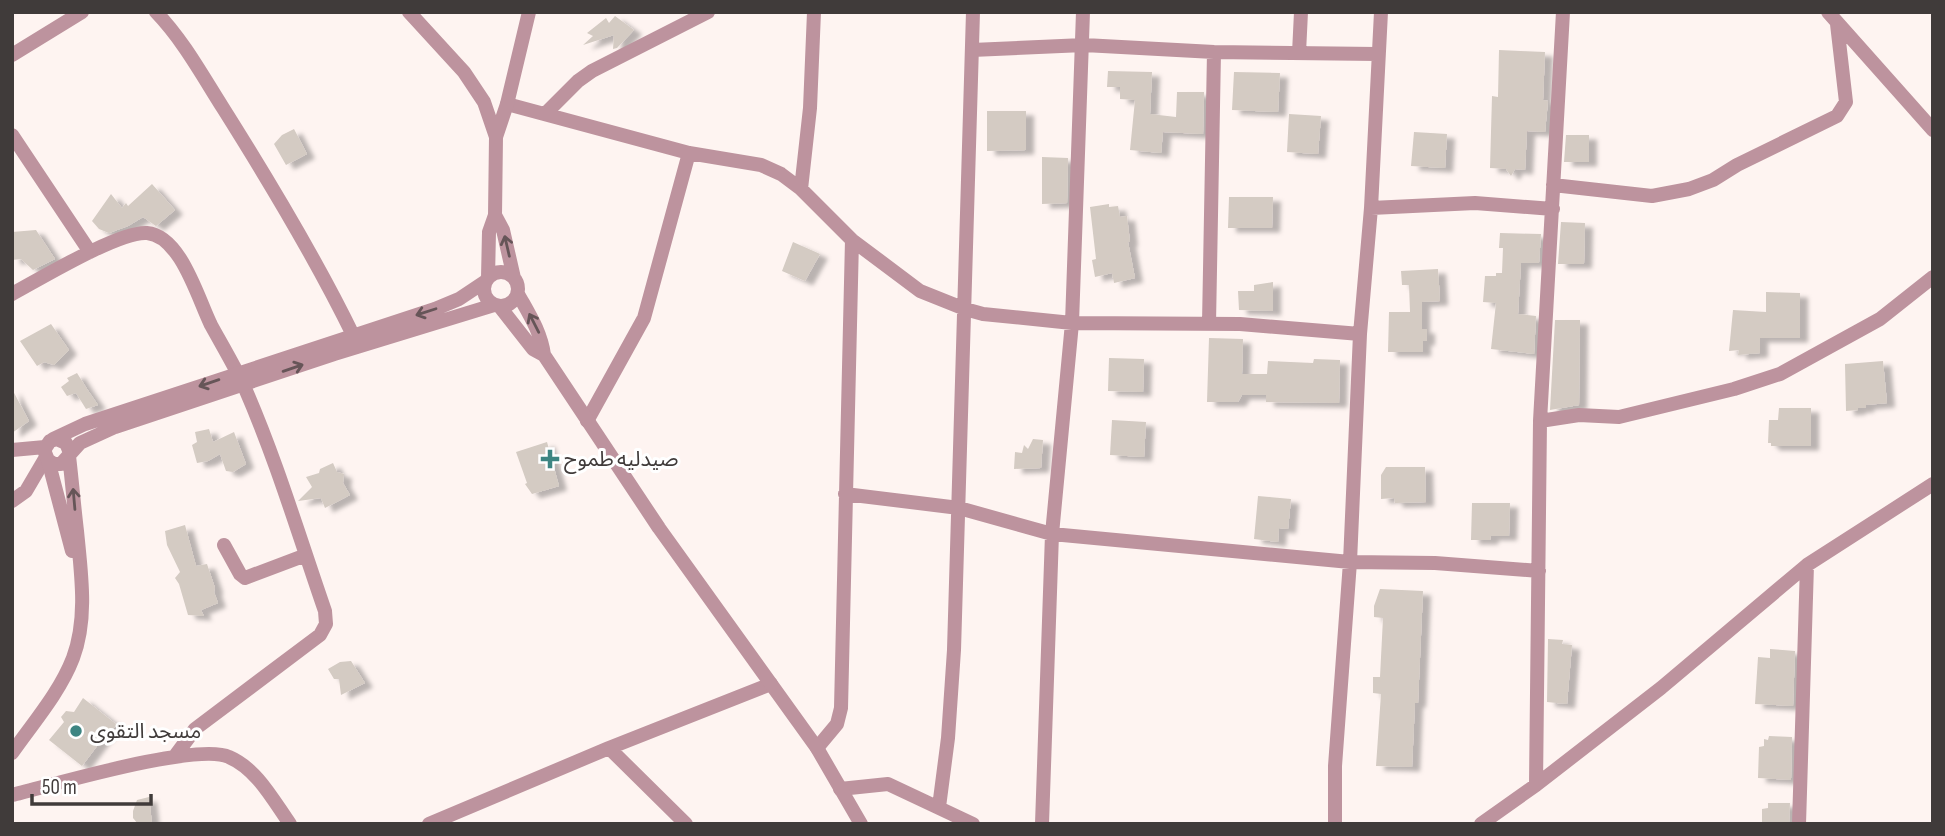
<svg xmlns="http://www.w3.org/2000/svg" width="1945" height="836" font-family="'Sofia Sans Condensed','Noto Sans Arabic',sans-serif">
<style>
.building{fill:#d4cbc3;filter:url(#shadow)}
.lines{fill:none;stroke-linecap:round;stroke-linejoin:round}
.minor{stroke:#bd939e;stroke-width:14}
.tertiary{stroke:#bd939e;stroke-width:14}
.oneway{stroke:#665558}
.poi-dot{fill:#3d8582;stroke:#fff;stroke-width:2.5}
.labels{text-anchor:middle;stroke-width:6;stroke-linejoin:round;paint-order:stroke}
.poi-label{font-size:21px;fill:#403b3a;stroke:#fff;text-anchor:start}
</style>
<defs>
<filter id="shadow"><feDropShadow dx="8" dy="4.5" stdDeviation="2" flood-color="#0004"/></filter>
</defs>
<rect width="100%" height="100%" fill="#fef4f1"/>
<path class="building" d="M615,16L634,30L617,48L613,49L614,35L583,45L593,36L587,33L606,18L609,23Z
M1499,50L1545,52L1543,100L1548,101L1545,132L1527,131L1525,170L1515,169L1511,176L1506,169L1490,168L1492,96L1498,97Z
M1108,71L1152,72L1150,114L1176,117L1177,92H1204L1203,134L1163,132L1161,153L1130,150L1135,100L1120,99V87H1107Z
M1234,72L1280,73L1278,112L1232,110Z
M987,111H1026V150L987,151Z
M1289,114L1321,116L1318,154L1287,152Z
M294,129L307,154L286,165L274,144L282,135Z
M1414,132L1447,134L1445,168L1411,166Z
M1566,135H1589V162H1564Z
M1042,157L1068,158L1067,203L1042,204Z
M152,184L175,210L156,226L143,217L128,226L109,233L99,229L92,221L111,194L122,208L126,203L128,206Z
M1229,197H1273L1272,228H1228Z
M1109,204V207L1118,206L1120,217L1127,216L1130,242H1128L1135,278L1114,283L1112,273L1095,277L1092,260L1096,259L1090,207Z
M1561,222L1585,223L1584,264H1558Z
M36,230L55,259L33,270L21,259L12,260V232Z
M1500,233L1541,234L1539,263H1521L1518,314L1536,316L1534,354L1491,349L1496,303L1483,302L1485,276H1496V273H1502L1503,248H1499Z
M793,242L820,254L805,281L782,271Z
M1438,269L1440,301L1422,302V329H1427V341H1423V352H1388L1389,312H1410L1409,285H1402L1401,271Z
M1273,282V311L1239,310L1238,291H1254V285Z
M1766,292L1800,293V338H1760V353L1738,355L1739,350L1729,351L1733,310L1766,312Z
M1555,320H1580L1579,405L1550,410Z
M51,324L69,350L54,365L44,362L37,366L20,341Z
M1209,338L1243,339L1242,374H1267L1268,361L1313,363L1314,359L1340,360L1339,403L1266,402V395H1242L1238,402H1207Z
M1109,358L1144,359L1143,392L1108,391Z
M1883,361L1887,403L1866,405V408H1858V410L1846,411L1845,364Z
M77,373L87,389L98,405L86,409L76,393L67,396L61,387L69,381L67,378Z
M12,389L29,421L12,433Z
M1779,408H1811V446H1771V443H1768L1769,420H1778Z
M1112,420L1146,422L1144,457L1110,455Z
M209,429L213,442L234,432L246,464L233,472L226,471L220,454L208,461L197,463L192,445L197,442L195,432Z
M1033,439L1043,440L1041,468L1014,469L1015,452L1022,453L1024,445L1028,449Z
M547,442L559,486L532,494L525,484L527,483L516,452Z
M333,463L337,472L344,474L343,483L350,495L325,508L321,498L298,501L312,487L306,477L319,473L320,469Z
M1386,467H1425L1426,502L1395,503L1394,498L1381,499V475Z
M1258,496L1291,499L1288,529L1279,528L1278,542L1254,539Z
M1472,503H1510L1509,536H1491L1490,540H1471Z
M185,525L196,566L207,564L215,588L214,592L218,603L201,610L204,616L188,615L179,584L175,578L180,572L167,545L165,531Z
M1380,589L1423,591L1418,703H1415L1412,767L1376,766L1381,694L1373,693V677H1380L1383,618L1374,617V606Z
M1548,639L1563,640L1562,644L1572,645L1567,704L1547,702Z
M1770,649L1795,651L1793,706L1755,704L1758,657L1770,658Z
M351,661L365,683L341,695L339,679H334L328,669L340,662Z
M83,698L117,725L103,738L82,766L49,740L64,722L61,717L66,711L74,712Z
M1769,736L1792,737L1791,780L1758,778L1759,747L1764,746V739L1768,740Z
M149,797L152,824H138L133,818V811L137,800Z
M1768,803H1790L1789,824H1762V809L1768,808Z"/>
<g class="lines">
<path class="minor" d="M156,12C183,40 202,75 223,108C269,181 315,257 353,335
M1828,12L1933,130
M972,50L1084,45L1214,52L1377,54
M1299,53L1301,12
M12,55L82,12
M507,104L689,153L761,165L781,174L801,189L852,240L920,291L965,309L983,314L1072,323L1240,324L1360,334
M545,114L578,81L592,71L708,12
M12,135L90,252
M1553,185L1652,196L1689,189L1713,180L1737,165L1837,116L1846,102L1837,24
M801,189L810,108L814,12
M1371,208L1475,203L1553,209
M12,294C40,279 119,231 147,233C181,236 198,299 211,325C222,345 234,365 244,386C276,459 299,536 325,611L326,624L320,635L195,729L175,756
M1209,324L1214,52
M587,421L644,318L689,153
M1540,421L1579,415L1619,417L1734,389L1780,374L1880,319L1933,277
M845,494L959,508L1052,534L1350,562L1435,563L1539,571
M12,501L26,491L46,457
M224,545L240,574L245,578L306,555
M609,748L686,824
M817,748L837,724L841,708L852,240
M1536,785L1540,421L1563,12
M840,789L888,784L973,824
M12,795C53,785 198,742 229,757C257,769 273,800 290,824
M939,807L948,738L954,650L973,12
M429,824L609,748L771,684
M1042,824L1052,534L1072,323L1083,12
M1335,824V766L1350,562L1360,334L1371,208L1381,12
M1481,824L1536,785L1661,688L1807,565L1933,484
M1799,824L1807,565"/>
<path class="tertiary" d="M409,12L464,72L484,102L496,137
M495,215L503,230L514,278
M484 289a17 17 0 1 1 34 0a17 17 0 1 1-34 0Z
M488,278L489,232L495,215L496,137L507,104L529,12
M518,294C529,314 541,332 544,355L659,528L817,748L861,824
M500,307L533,349L544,355
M53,439L85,424L435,309L459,299L486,281
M12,450L45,447
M70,453L66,443L57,439L50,441L44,450L48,460L54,464H61L80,443L115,427L334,354L494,305
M48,460L72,551
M12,753C33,723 60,692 73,658C88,618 81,573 77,531C74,506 72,481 69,456"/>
</g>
<defs><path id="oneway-shaft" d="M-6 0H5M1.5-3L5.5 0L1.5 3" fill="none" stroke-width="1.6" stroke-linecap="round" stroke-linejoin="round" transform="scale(1.75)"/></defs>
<g class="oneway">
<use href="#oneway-shaft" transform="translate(507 246) rotate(-103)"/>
<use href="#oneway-shaft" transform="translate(426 312) rotate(162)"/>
<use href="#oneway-shaft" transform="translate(534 323) rotate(-117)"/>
<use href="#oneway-shaft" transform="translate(293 368) rotate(-19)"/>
<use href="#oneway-shaft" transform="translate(209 383) rotate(161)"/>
<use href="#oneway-shaft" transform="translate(74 499) rotate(-95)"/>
</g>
<g class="poi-dot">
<path d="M546.5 448.5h7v7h7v7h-7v7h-7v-7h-7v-7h7z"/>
<circle cx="76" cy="731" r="7"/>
</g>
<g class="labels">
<g class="poi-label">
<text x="564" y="466">صيدليه طموح</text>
<text x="90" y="738">مسجد التقوى</text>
</g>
</g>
<rect width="1945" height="836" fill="none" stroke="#403b3a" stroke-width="28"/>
<path d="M32 794v10h119v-10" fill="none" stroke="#403b3a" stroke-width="3.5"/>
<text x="42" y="794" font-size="21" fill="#403b3a" stroke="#ffffff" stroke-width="5" paint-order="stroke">50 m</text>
</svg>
